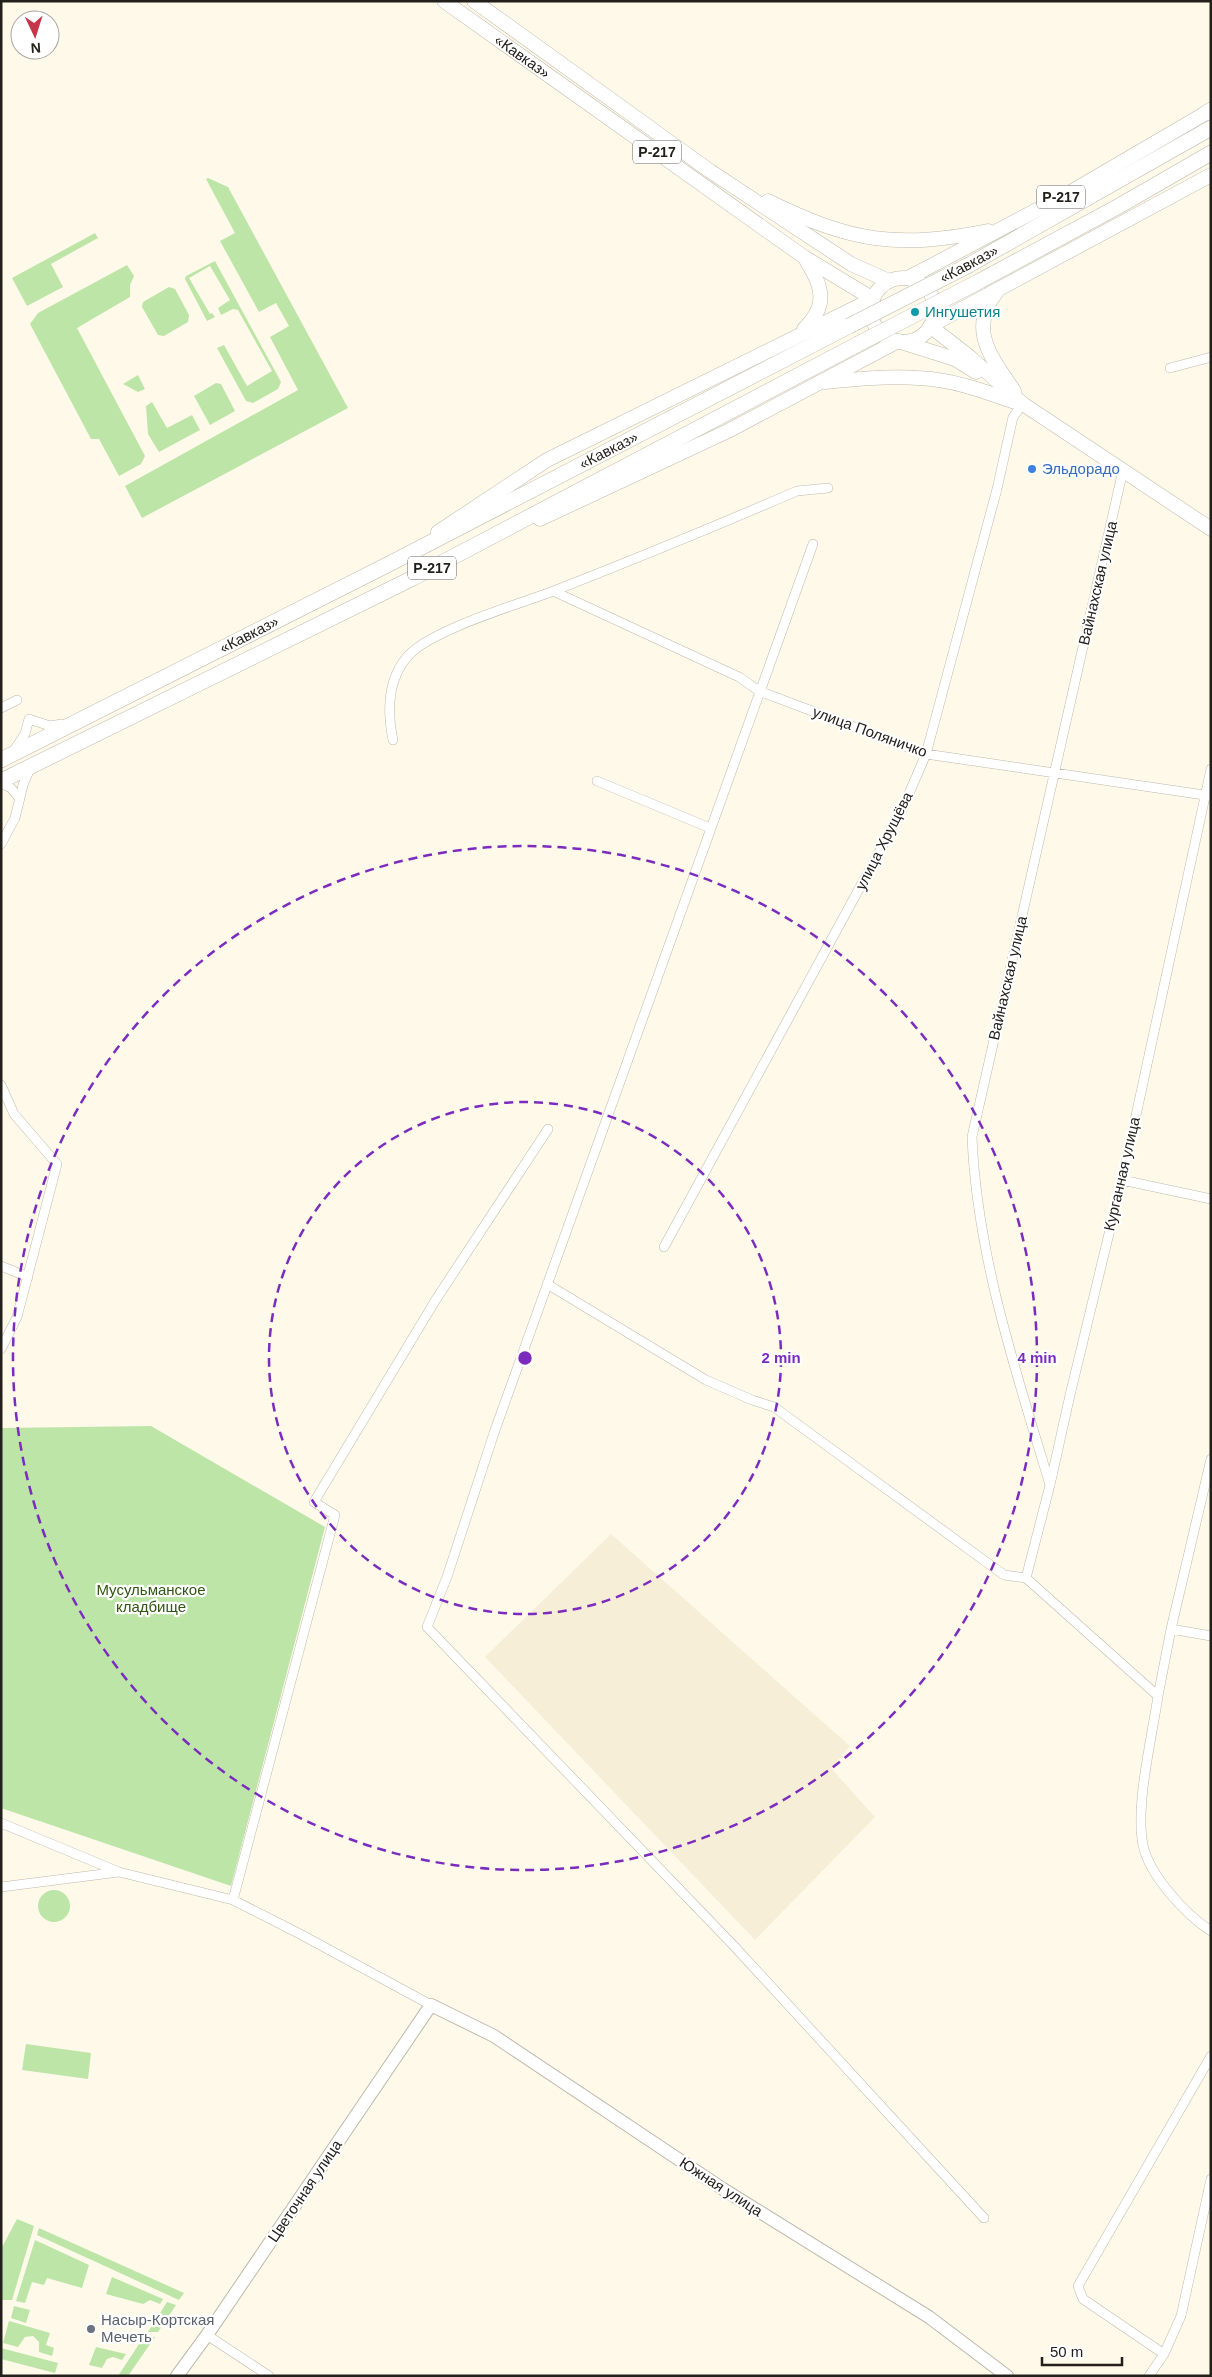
<svg xmlns="http://www.w3.org/2000/svg" width="1212" height="2377" font-family="Helvetica,sans-serif">
<style>
.built{fill:#f7eed8}
.green{fill:#bde5a7}
.lines{fill:none;stroke-linecap:round;stroke-linejoin:round}
.street-casing{stroke:#beb9ab;stroke-width:10}
.secondary-casing{stroke:#beb9ab;stroke-width:14}
.primary-casing{stroke:#beb9ab;stroke-width:15}
.highway-casing{stroke:#beb9ab;stroke-width:16}
.street{stroke:#fff;stroke-width:9}
.secondary{stroke:#fff;stroke-width:12}
.primary{stroke:#fff;stroke-width:14}
.highway{stroke:#fff;stroke-width:15}
.highway-bridge-casing{stroke:#beb9ab;stroke-width:16;stroke-linecap:butt}
.highway-bridge{stroke:#fff;stroke-width:15}
.ring{fill:none;stroke:#7b2cbf;stroke-width:2.5;stroke-dasharray:9 6}
.culture-dot{fill:#0f9aa8;stroke:#fff;stroke-width:2}
.shop-dot{fill:#3f7fe0;stroke:#fff;stroke-width:2}
.worship-dot{fill:#6b7280;stroke:#fff;stroke-width:2}
.labels{text-anchor:middle;stroke-width:4.5;stroke-linejoin:round;paint-order:stroke}
.shield{fill:#fff;stroke:#65635f;stroke-width:1}
.shield-label{font-size:14px;font-weight:bold;fill:#23201b}
.street-label{font-size:15px;fill:#23201b;stroke:#fff}
.culture-label{font-size:15px;fill:#0d838f;stroke:#fff;text-anchor:start}
.shop-label{font-size:15px;fill:#366cbe;stroke:#fff;text-anchor:start}
.park-label{font-size:15px;fill:#305613;stroke:#fff}
.worship-label{font-size:15px;fill:#5b616d;stroke:#fff;text-anchor:start}
.centre{fill:#7b2cbf;stroke:#fff;stroke-width:2.5}
.ring-label{font-size:15px;text-anchor:middle;font-weight:bold;fill:#7b2cbf;stroke:#fff;stroke-width:4.5;stroke-linejoin:round;paint-order:stroke}
</style>
<rect width="100%" height="100%" fill="#fff9ea"/>
<path class="built" d="M611,1534L850,1746L831,1768L875,1817L755,1940L485,1657Z"/>
<path class="green" d="M208,178L228,187L348,408L142,518L125,486L298,390L270,337L289,326L276,303L259,312L220,241L235,233L206,179Z
M95,233L98,238L51,264L63,287L27,306L12,278Z
M215,261L281,382L278,389L253,403L246,401L217,348L224,345L247,386L272,371L238,310L233,309L221,315L218,308L230,300L210,266L189,278L210,314L212,313L215,317L207,321L185,279L186,276Z
M127,265L134,276L130,285V297L77,328L145,456L141,464L119,476L99,439H91L30,324L38,313Z
M169,287L175,289L189,315L188,322L164,336L158,335L142,307L143,302Z
M138,375L145,389L138,392L123,384Z
M216,383L221,384L235,411L210,425L194,396Z
M152,402L167,428L192,415L200,430L159,452L148,434L146,406Z
M151,1426L325,1527L231,1886L1,1808V1428Z
M38 1906a16 16 0 1 1 32 0a16 16 0 1 1-32 0Z
M26,2044L91,2053L88,2079L22,2070Z
M17,2219L34,2226L12,2300H1V2249Z
M39,2228L184,2293L179,2300L37,2235Z
M35,2240L89,2265L82,2288L47,2278L44,2285L32,2282L25,2303L16,2301Z
M112,2277L163,2299L160,2304L150,2300L143,2304L106,2294Z
M167,2302L176,2305L158,2332H148Z
M14,2306L30,2310L26,2323L11,2318Z
M9,2321L50,2333L46,2345L54,2348L52,2356L39,2352V2342L33,2336L25,2337L18,2347L3,2343Z
M155,2337L128,2376H118L143,2338Z
M96,2347L126,2354L122,2360L113,2357L107,2359L102,2368L89,2365Z
M1,2348L58,2363L55,2373L1,2359Z"/>
<g class="lines">
<g class="street-casing">
<path id="street" d="M1170,368L1211,357
M813,544L494,1433L447,1577L427,1627L734,1946L984,2218
M553,591L739,677L759,691L926,754L1211,796
M1,708L17,700
M393,740C387,711 387,681 407,657C428,631 516,605 551,592C633,560 716,526 797,491L828,488
M14,750L25,734L29,719L50,726L62,724
M597,781L710,828
M1,783L11,788L20,799
M1,844L15,818L23,785L31,766
M1,1085L14,1114L57,1164L17,1317L1,1349
M1122,1180L1211,1199
M664,1247L902,810L926,754L997,489L1013,417L1023,404
M1,1266L28,1277
M547,1284L706,1380L752,1400L774,1407L1004,1575L1026,1578L1158,1696L1171,1629L1211,1459
M1050,1485C1016,1372 977,1256 972,1137L1123,470
M1026,1578L1050,1485L1070,1395L1122,1180L1211,769
M1171,1629L1211,1636
M1158,1696C1152,1737 1135,1806 1143,1845C1149,1875 1186,1915 1211,1931
M1,1823L119,1872L233,1900L300,1934L431,2005
M1,1887L119,1872
M233,1900L335,1515L314,1502L435,1301L548,1129
M207,2335L269,2376
M1164,2354L1083,2299L1078,2286L1211,2056
M1149,2376L1164,2354L1181,2316L1211,2179"/>
</g>
<g class="secondary-casing">
<path id="secondary" d="M177,2376L207,2335L431,2005L494,2036L723,2189L929,2317L1007,2376"/>
</g>
<g class="primary-casing">
<g id="primary">
<path id="s1" d="M444,1L804,257L873,299"/>
<path d="M474,1L710,171L851,264L889,281"/>
<path d="M1211,175L930,326L971,358L1023,404L1211,529"/>
<path d="M768,201C851,242 897,249 988,231"/>
<path d="M908,278L1069,193L1211,110"/>
<circle cx="903" cy="310" r="32"/>
<path d="M998,290C966,329 992,358 1014,391"/>
<path d="M804,329C827,307 824,288 807,262"/>
<path d="M825,382C856,379 887,376 918,378C951,379 984,391 1015,402"/>
<path d="M540,519L728,431L898,341L955,359L976,372"/>
<path d="M438,532L547,460L873,299"/>
</g>
</g>
<g class="highway-casing">
<g id="highway">
<path d="M1206,113L1211,110"/>
<path d="M969,265L1211,128"/>
<path d="M978,282L1119,206L1211,153"/>
<path id="s2" d="M1,760L389,564L849,326"/>
<path d="M1,781L413,578L858,344"/>
</g>
</g>
<use href="#street" class="street"/>
<use href="#secondary" class="secondary"/>
<use href="#primary" class="primary"/>
<use href="#highway" class="highway"/>
<g class="highway-bridge-casing">
<path id="highway-bridge" d="M849,326L969,265
M858,344L978,282"/>
</g>
<use href="#highway-bridge" class="highway-bridge"/>
</g>
<g class="ring">
<circle cx="525" cy="1358" r="256"/>
<circle cx="525" cy="1358" r="512"/>
</g>
<circle class="culture-dot" cx="915" cy="312" r="5"/>
<circle class="shop-dot" cx="1032" cy="469" r="5"/>
<circle class="worship-dot" cx="91" cy="2329" r="5"/>
<g class="labels">
<g class="shield">
<rect x="633" y="140.5" width="48" height="23" rx="4"/>
<rect x="1037" y="185.5" width="48" height="23" rx="4"/>
<rect x="408" y="556.5" width="48" height="23" rx="4"/>
</g>
<g class="shield-label">
<text x="657" y="157">Р-217</text>
<text x="1061" y="202">Р-217</text>
<text x="432" y="573">Р-217</text>
</g>
<g class="street-label">
<text dy="5" stroke="none"><textPath href="#s1" startOffset="96">«Кавказ»</textPath></text>
<text transform="translate(969 264) rotate(-28)" y="5">«Кавказ»</text>
<text dy="5" stroke="none"><textPath href="#s2" startOffset="682">«Кавказ»</textPath></text>
<text transform="translate(1098 583) rotate(-77)" y="5">Вайнахская улица</text>
<text dy="5" stroke="none"><textPath href="#s2" startOffset="278">«Кавказ»</textPath></text>
<text transform="translate(870 732) rotate(20)" y="5">улица Поляничко</text>
<text transform="translate(884 841) rotate(-63)" y="5">улица Хрущёва</text>
<text transform="translate(1008 978) rotate(-77)" y="5">Вайнахская улица</text>
<text transform="translate(1122 1174) rotate(-77)" y="5">Курганная улица</text>
<text transform="translate(721 2187) rotate(33)" y="5">Южная улица</text>
<text transform="translate(305 2191) rotate(-56)" y="5">Цветочная улица</text>
</g>
<g class="culture-label">
<text x="925" y="317">Ингушетия</text>
</g>
<g class="shop-label">
<text x="1042" y="474">Эльдорадо</text>
</g>
<g class="park-label">
<text x="151" y="1595">Мусульманское<tspan x="151" dy="17">кладбище</tspan></text>
</g>
<g class="worship-label">
<text x="101" y="2325">Насыр-Кортская<tspan x="101" dy="17">Мечеть</tspan></text>
</g>
</g>
<circle cx="525" cy="1358" r="8" class="centre"/>
<g class="ring-label">
<text x="781" y="1363">2 min</text>
<text x="1037" y="1363">4 min</text>
</g>
<rect width="1212" height="2377" fill="none" stroke="#23201b" stroke-width="5"/>
<g transform="translate(35 35) rotate(176)"><circle r="24" fill="#ffffff" stroke="#a7a6a4"/>
<path d="M0-4L9 19L0 12L-9 19Z" fill="#c6364a"/>
<text y="-8" font-size="14" font-weight="bold" text-anchor="middle" fill="#23201b">N</text>
</g>
<path d="M1042 2357v8h80v-8" fill="none" stroke="#23201b" stroke-width="2.5"/>
<text x="1050" y="2357" font-size="15" fill="#23201b" stroke="#ffffff" stroke-width="4" paint-order="stroke">50 m</text>
</svg>
